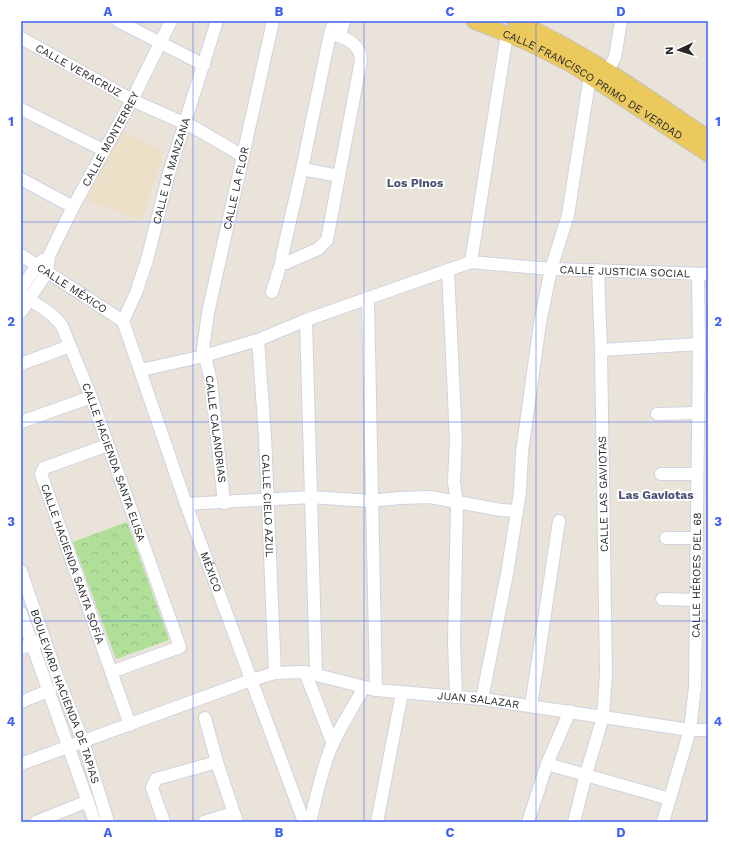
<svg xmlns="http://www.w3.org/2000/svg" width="729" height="843" font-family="'Work Sans',sans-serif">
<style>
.education{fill:#ece0c9}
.park{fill:url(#park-crowns)}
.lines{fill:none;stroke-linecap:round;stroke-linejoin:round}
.minor-casing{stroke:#cfd2e1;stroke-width:14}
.major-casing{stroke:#c3c3c3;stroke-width:17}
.minor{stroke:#fff;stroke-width:12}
.major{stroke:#ebc95d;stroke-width:15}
.grid{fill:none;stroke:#3d61f3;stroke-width:1;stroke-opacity:0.55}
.labels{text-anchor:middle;stroke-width:4;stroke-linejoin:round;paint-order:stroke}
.street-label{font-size:11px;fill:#282828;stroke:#fff}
.neighbourhood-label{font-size:12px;font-weight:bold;fill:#4a5276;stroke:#fff}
.neatline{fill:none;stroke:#3d61f3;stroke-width:1.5}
.grid-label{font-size:13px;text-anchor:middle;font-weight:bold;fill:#3d61f3}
</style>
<defs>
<pattern id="park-crowns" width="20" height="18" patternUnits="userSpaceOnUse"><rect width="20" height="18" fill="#b0df97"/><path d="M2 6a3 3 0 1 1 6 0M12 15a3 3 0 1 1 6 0" fill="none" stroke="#97bf82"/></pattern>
</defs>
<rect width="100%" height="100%" fill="#eae3d9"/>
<path class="education" d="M118,128L164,151L142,221L82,199Z"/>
<path class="park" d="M127,522L169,640L116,659L73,542Z"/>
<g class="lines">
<g class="minor-casing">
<g id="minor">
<path d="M118,21L204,65"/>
<path d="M330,34C345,37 360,43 361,60L327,240L318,249L286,263L282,260V256L302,169L330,34L334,21"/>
<path d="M340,36L344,21"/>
<path id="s1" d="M21,38L132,100L195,128L243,156"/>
<path d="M604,79L615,57L621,21"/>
<path d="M21,109L103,150"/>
<path d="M302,169L339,176"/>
<path d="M21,179L73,207"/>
<path id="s2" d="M21,255L123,321"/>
<path d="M471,262L507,34"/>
<path d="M448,270L456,440L454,482L457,503L454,642L456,697"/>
<path d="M21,289L37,265L43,260"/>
<path d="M272,292L282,260"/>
<path id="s3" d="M21,296C36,303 52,312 62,326L91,397L180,647L111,672"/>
<path d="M368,299L376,690"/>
<path id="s4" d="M21,312L47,272L49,256L73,207L132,100L171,21"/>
<path d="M306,320L316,674"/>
<path id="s5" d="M123,321L186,504L304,822"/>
<path id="s6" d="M123,321L136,293L147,260L169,173L217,21"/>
<path id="s7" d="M258,340L265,436L275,673"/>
<path d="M601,350L699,344"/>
<path d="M21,364L70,346"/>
<path id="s8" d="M141,370L204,356L258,340L306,320L471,262L551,269L708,274"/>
<path d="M657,414L698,413"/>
<path d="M21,422L91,397"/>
<path id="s9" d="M108,445L44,468L41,474L130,725"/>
<path d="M661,474H697"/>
<path id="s10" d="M224,503L211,381L203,349L208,313L273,21"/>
<path d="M186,504L310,497L370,501L400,498L430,497L501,510L517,511"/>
<path d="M666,538H697"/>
<path id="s11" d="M21,571L57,676L83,741L108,822"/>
<path d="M662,599L696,600"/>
<path d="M21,613L95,822"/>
<path d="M21,648L40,641"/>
<path d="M305,672L333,744"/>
<path d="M482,699L507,574L520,492L522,452L540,323L551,269L568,215L590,76"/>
<path d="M21,702L50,690"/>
<path d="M531,706L559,521"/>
<path d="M205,718L217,762L237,822"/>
<path id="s12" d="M21,764L251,680L275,673L305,672L376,690L482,699L690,730H708"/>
<path d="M547,764L670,799"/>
<path d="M36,822L88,801"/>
<path d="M164,822L152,788L156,779L217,762"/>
<path d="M204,822L233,813"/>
<path d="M310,822C316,798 321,773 330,750C339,728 353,708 364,687"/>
<path d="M377,822L402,693"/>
<path d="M528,822L547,764L570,711"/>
<path d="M574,822L586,774L603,717L606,674L601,350L598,270"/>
<path id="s13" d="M663,822L690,730L695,687L699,344L698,275"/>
</g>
</g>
<g class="major-casing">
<g id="major">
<path id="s14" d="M474,21L529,43L572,65L708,154"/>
<path d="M515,21C584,51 646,96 708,138"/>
</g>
</g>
<use href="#minor" class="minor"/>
<use href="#major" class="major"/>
</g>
<path class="grid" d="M193,21V822M364,21V822M536,21V822M21,222H708M21,422H708M21,621H708"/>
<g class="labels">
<g class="street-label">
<text dy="4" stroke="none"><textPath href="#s1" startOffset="66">CALLE VERACRUZ</textPath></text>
<text dy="4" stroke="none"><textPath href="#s14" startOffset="135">CALLE FRANCISCO PRIMO DE VERDAD</textPath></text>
<text dy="4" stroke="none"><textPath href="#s4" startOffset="196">CALLE MONTERREY</textPath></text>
<text dy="4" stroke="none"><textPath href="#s6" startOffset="158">CALLE LA MANZANA</textPath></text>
<text dy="4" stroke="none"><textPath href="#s10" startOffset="320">CALLE LA FLOR</textPath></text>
<text dy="4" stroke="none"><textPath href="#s8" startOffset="502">CALLE JUSTICIA SOCIAL</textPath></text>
<text dy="4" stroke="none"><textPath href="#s2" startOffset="61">CALLE MÉXICO</textPath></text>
<text transform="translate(216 429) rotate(83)" y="4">CALLE CALANDRIAS</text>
<text dy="4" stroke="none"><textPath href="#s3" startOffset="197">CALLE HACIENDA SANTA ELISA</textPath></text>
<text transform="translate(603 494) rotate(-91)" y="4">CALLE LAS GAVIOTAS</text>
<text dy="4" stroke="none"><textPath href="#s7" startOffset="166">CALLE CIELO AZUL</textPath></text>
<text dy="4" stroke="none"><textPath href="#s9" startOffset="170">CALLE HACIENDA SANTA SOFÍA</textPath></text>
<text dy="4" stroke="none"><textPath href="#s5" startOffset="266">MÉXICO</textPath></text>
<text dy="4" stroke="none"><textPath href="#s13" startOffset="251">CALLE HÉROES DEL 68</textPath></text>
<text dy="4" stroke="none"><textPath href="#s11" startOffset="133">BOULEVARD HACIENDA DE TAPIAS</textPath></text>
<text dy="4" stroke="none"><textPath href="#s12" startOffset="476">JUAN SALAZAR</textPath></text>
</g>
<g class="neighbourhood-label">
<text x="415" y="187">Los Pinos</text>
<text x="656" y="499">Las Gaviotas</text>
</g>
</g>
<rect width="729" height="843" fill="none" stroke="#ffffff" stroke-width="44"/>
<g transform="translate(679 50) rotate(266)" stroke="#ffffff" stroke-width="3" paint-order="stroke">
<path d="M0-3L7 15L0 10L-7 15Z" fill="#282828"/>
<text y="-6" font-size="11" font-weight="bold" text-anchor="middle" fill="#282828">N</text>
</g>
<rect x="22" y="22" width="685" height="799" class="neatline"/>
<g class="grid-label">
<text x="108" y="16">A</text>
<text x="279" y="16">B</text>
<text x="450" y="16">C</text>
<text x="621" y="16">D</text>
<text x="11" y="126">1</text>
<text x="718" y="126">1</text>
<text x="11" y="326">2</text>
<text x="718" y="326">2</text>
<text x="11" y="526">3</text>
<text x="718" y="526">3</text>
<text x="11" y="726">4</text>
<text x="718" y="726">4</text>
<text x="108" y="837">A</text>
<text x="279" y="837">B</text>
<text x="450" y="837">C</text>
<text x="621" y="837">D</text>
</g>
</svg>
